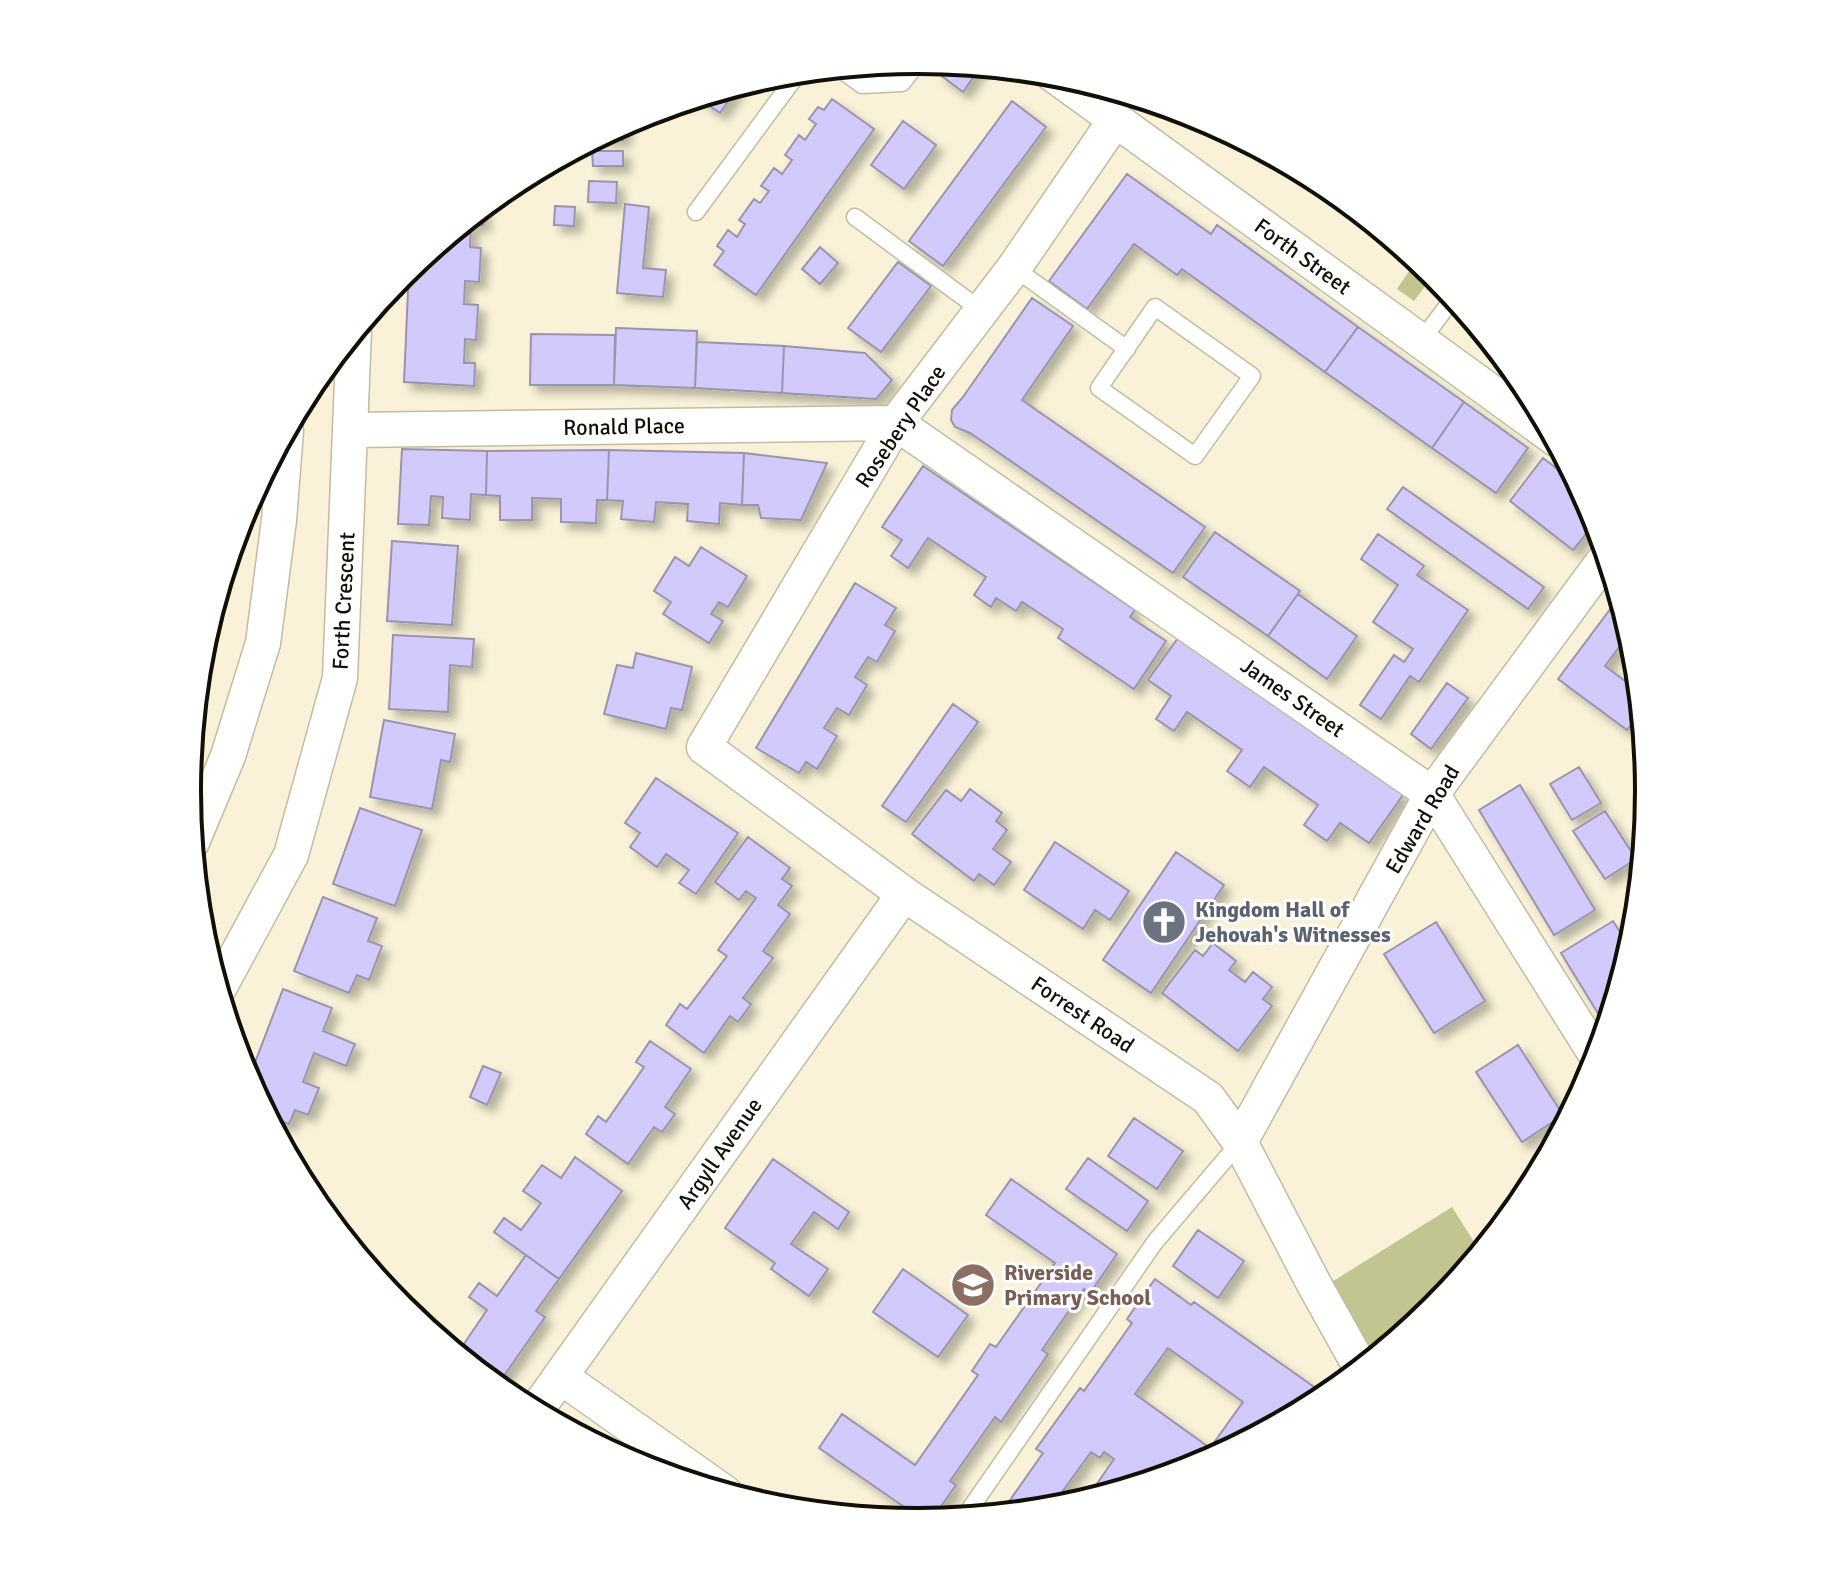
<svg xmlns="http://www.w3.org/2000/svg" width="1837" height="1583" font-family="Signika,sans-serif">
<style>
.green{fill:#c2c58f}
.building{fill:#d2cafa;stroke:#9895ad;stroke-width:2;fill-rule:evenodd;filter:url(#shadow)}
.lines{fill:none;stroke-linecap:round;stroke-linejoin:round}
.lane-casing{stroke:#c2bca2;stroke-width:19}
.street-casing{stroke:#c2bca2;stroke-width:37}
.lane{stroke:#fff;stroke-width:16}
.street{stroke:#fff;stroke-width:34}
.labels{text-anchor:middle;stroke-width:6;stroke-linejoin:round;paint-order:stroke}
.street-label{font-size:22px;fill:#110f06;stroke:#fff}
.worship-label{font-size:22px;font-weight:bold;fill:#5b616d;stroke:#fff;text-anchor:start}
.education-label{font-size:22px;font-weight:bold;fill:#785e54;stroke:#fff;text-anchor:start}
.rim{fill:none;stroke:#110f06;stroke-width:4}
</style>
<defs>
<filter id="shadow"><feDropShadow dx="7" dy="7" stdDeviation="4" flood-color="#0004"/></filter>
</defs>
<rect width="100%" height="100%" fill="#f9f2d8"/>
<path class="green" d="M1417,259L1435,273L1414,301L1397,289Z
M1452,1207L1481,1253L1435,1309L1376,1358L1330,1283Z"/>
<path class="building" d="M909,61L898,75L884,63Z
M947,63L981,66L963,92L939,74Z
M739,85L720,113L698,98Z
M832,99L874,129L756,295L714,265L724,251L717,246L728,230L737,237L745,224L739,220L754,199L760,203L769,191L761,186L774,168L782,174L792,160L785,155L799,135L805,140L816,124L809,119L818,107L824,110Z
M1012,101L1046,127L943,266L909,241Z
M903,121L936,145L904,189L871,165Z
M625,124L623,140L597,138L624,123Z
M592,151H623V166H593Z
M1127,174L1211,234L1217,225L1358,327L1325,372L1182,269L1177,275L1134,244L1087,309L1049,281Z
M589,181L617,182L616,203L588,202Z
M625,204L649,207L643,268L666,270L663,297L617,293Z
M555,206L575,207L574,226L554,225Z
M483,207V225L471,224L470,247L481,248L479,282L465,281L464,304L478,305L476,340L465,339L464,363H475L474,386L404,382L409,268Z
M820,247L838,263L820,284L802,269Z
M898,262L931,286L881,352L848,328Z
M1032,298L1073,326L1022,400L1205,527L1173,573L970,433L955,427L951,420L952,410L963,397Z
M1358,327L1464,402L1432,448L1325,372Z
M616,328L697,331L695,388L614,385Z
M531,334L615,335L614,385H530Z
M697,342L784,346L782,393L695,388Z
M784,346L865,353L892,380L876,399L782,393Z
M1464,402L1528,448L1496,493L1432,448Z
M402,449L487,451L486,495L471,494L470,520L442,518L443,497L431,496L429,525L398,524Z
M609,450L744,453L742,505L720,503L719,524L687,521L688,504L656,502L654,522L621,519L623,501L607,500Z
M609,450L607,500H597L596,523L561,522V499L532,498V520H500V496L486,495L487,451Z
M744,453L827,463L801,520L761,518L758,505H742Z
M1543,458L1582,488L1594,512L1597,520L1573,550L1510,501Z
M923,466L1135,610L1130,617L1166,641L1134,689L1058,638L1063,629L1022,602L1016,611L996,598L991,607L974,595L986,577L928,538L908,568L891,556L902,540L882,527Z
M1403,487L1544,587L1528,609L1387,509Z
M1215,532L1300,591L1268,636L1183,577Z
M1378,534L1424,566L1417,575L1468,610L1419,682L1410,676L1381,719L1360,705L1394,655L1404,662L1413,649L1373,622L1398,585L1361,559Z
M392,541L458,546L452,625L387,621Z
M701,547L747,576L728,607L719,602L711,614L723,621L709,643L663,614L671,602L654,591L675,557L689,566Z
M855,583L896,608L885,625L895,631L877,662L868,657L855,677L867,685L849,715L837,708L824,728L837,736L817,769L806,762L799,773L756,748Z
M1298,594L1357,636L1327,679L1268,636Z
M1620,596L1631,631L1605,666L1640,692L1642,710L1627,730L1558,679Z
M393,635L474,639L472,667L450,665L448,712L389,709Z
M1178,638L1403,795L1369,843L1340,823L1327,841L1304,825L1318,805L1264,767L1250,787L1227,771L1242,750L1187,712L1174,731L1156,719L1171,696L1148,680Z
M636,653L692,667L682,710L671,708L666,729L604,714L617,665L633,668Z
M1447,683L1468,698L1431,749L1411,734Z
M953,704L978,722L906,822L882,806Z
M384,720L455,734L450,762L441,760L432,809L370,797Z
M1579,767L1601,803L1572,820L1550,784Z
M656,778L738,833L696,894L679,883L689,870L666,854L657,867L630,847L640,833L625,823Z
M1520,785L1595,910L1554,935L1479,810Z
M970,789L1002,813L996,821L1007,830L993,849L1011,862L994,885L979,874L974,881L912,834L946,790L961,801Z
M360,808L422,830L395,906L333,884Z
M1605,811L1636,859L1605,879L1573,831Z
M748,837L790,868L782,879L792,886L778,905L790,914L763,951L773,958L743,998L751,1004L738,1022L730,1016L704,1053L666,1025L680,1004L687,1009L727,956L718,950L756,898L746,891L739,900L715,882Z
M1055,842L1129,891L1110,920L1095,910L1083,929L1024,890Z
M1176,852L1224,885L1151,993L1103,960Z
M323,897L377,918L368,941L382,946L369,980L357,975L349,993L294,971Z
M1613,921L1631,949L1607,1028L1561,953Z
M1436,922L1485,1001L1434,1033L1384,954Z
M1213,943L1236,961L1229,970L1245,982L1253,972L1272,987L1263,999L1272,1006L1238,1051L1162,993L1195,950L1203,956Z
M283,989L332,1008L323,1031L355,1044L346,1066L314,1053L303,1082L319,1088L308,1115L295,1110L289,1124L266,1116L248,1081Z
M650,1041L691,1069L665,1107L675,1114L662,1132L654,1127L628,1164L586,1134L598,1116L606,1122L644,1067L636,1062Z
M1518,1045L1563,1115L1522,1142L1476,1072Z
M483,1066L501,1073L487,1105L470,1097Z
M1134,1118L1183,1151L1157,1189L1108,1156Z
M575,1157L622,1191L559,1279L494,1232L504,1218L521,1230L541,1203L523,1191L542,1165L561,1178Z
M1088,1158L1148,1201L1127,1231L1066,1189Z
M773,1159L849,1212L838,1229L814,1212L791,1244L828,1269L809,1296L771,1269L775,1263L725,1228Z
M1011,1179L1117,1254L1090,1293L1084,1289L1042,1350L1048,1354L1001,1422L995,1417L950,1481L956,1485L930,1522H926L819,1448L842,1414L915,1465L978,1375L972,1371L990,1344L996,1347L1055,1263L986,1215Z
M1198,1230L1244,1261L1218,1298L1173,1266Z
M526,1255L559,1279L536,1311L545,1317L496,1387L457,1354L487,1310L469,1297L479,1283L497,1296Z
M903,1269L968,1315L938,1357L873,1312Z
M1155,1279L1191,1305L1194,1302L1317,1389L1301,1413L1198,1467L1101,1497L1092,1491L1114,1459L1104,1452L1100,1458L1091,1452L1049,1510L986,1516L995,1504L1003,1510L1043,1453L1036,1449L1080,1388L1084,1391L1132,1323L1127,1319ZM1168,1348L1243,1402L1210,1448L1135,1394Z"/>
<g class="lines">
<g class="lane-casing">
<path id="lane" d="M839,68L862,85L902,83L920,60
M696,212L799,72
M855,217L982,311
M1014,268L1127,349
M1155,307L1252,376L1195,456L1099,388Z
M1421,341L1454,297
M963,1519L1155,1242L1240,1142"/>
</g>
<g class="street-casing">
<path id="street" d="M1051,73L1556,439
M1116,119L1014,268L896,423L704,747L904,894L1208,1098L1240,1142L1314,1284L1362,1370
M351,430L896,423L1432,794L1598,1058
M192,842L228,756L263,643L279,520L286,431
M218,990L291,855L340,678L354,331
M1240,1142L1432,794L1608,555
M561,1377L725,1493
M535,1412L904,894"/>
</g>
<use href="#lane" class="lane"/>
<use href="#street" class="street"/>
</g>
<defs>
<g id="church-disc" transform="scale(2.3)"><circle r="9.5" fill="#6b7280" stroke="#fff"/><path d="M-1.2-6h2.4v3.5h3.3v2.4h-3.3V6h-2.4V-.1h-3.3v-2.4h3.3Z" fill="#fff"/></g>
<g id="school-disc" transform="scale(2.3)"><circle r="9.5" fill="#8d6e63" stroke="#fff"/><path d="M0-5L7-2L0 1L-7-2ZM-4 1L0 2.5L4 1V4Q0 6-4 4Z" fill="#fff"/></g>
</defs>
<g fill-rule="evenodd">
<use href="#church-disc" x="1164" y="922"/>
<use href="#school-disc" x="973" y="1285"/>
</g>
<g class="labels">
<g class="street-label">
<text transform="translate(1303 256) rotate(36)" y="8">Forth Street</text>
<text transform="translate(624 426) rotate(-1)" y="8">Ronald Place</text>
<text transform="translate(900 426) rotate(-56)" y="8">Rosebery Place</text>
<text transform="translate(343 601) rotate(-87)" y="8">Forth Crescent</text>
<text transform="translate(1293 697) rotate(35)" y="8">James Street</text>
<text transform="translate(1422 819) rotate(-59)" y="8">Edward Road</text>
<text transform="translate(1083 1014) rotate(34)" y="8">Forrest Road</text>
<text transform="translate(719 1153) rotate(-55)" y="8">Argyll Avenue</text>
</g>
<g class="worship-label">
<text x="1195" y="917">Kingdom Hall of<tspan x="1195" dy="25">Jehovah's Witnesses</tspan></text>
</g>
<g class="education-label">
<text x="1004" y="1280">Riverside<tspan x="1004" dy="25">Primary School</tspan></text>
</g>
</g>
<path d="M0 0H1837V1583H0ZM201 791a717 717 0 1 1 1434 0a717 717 0 1 1-1434 0Z" fill="#fff" fill-rule="evenodd"/>
<path class="rim" d="M201 791a717 717 0 1 1 1434 0a717 717 0 1 1-1434 0Z"/>
</svg>
